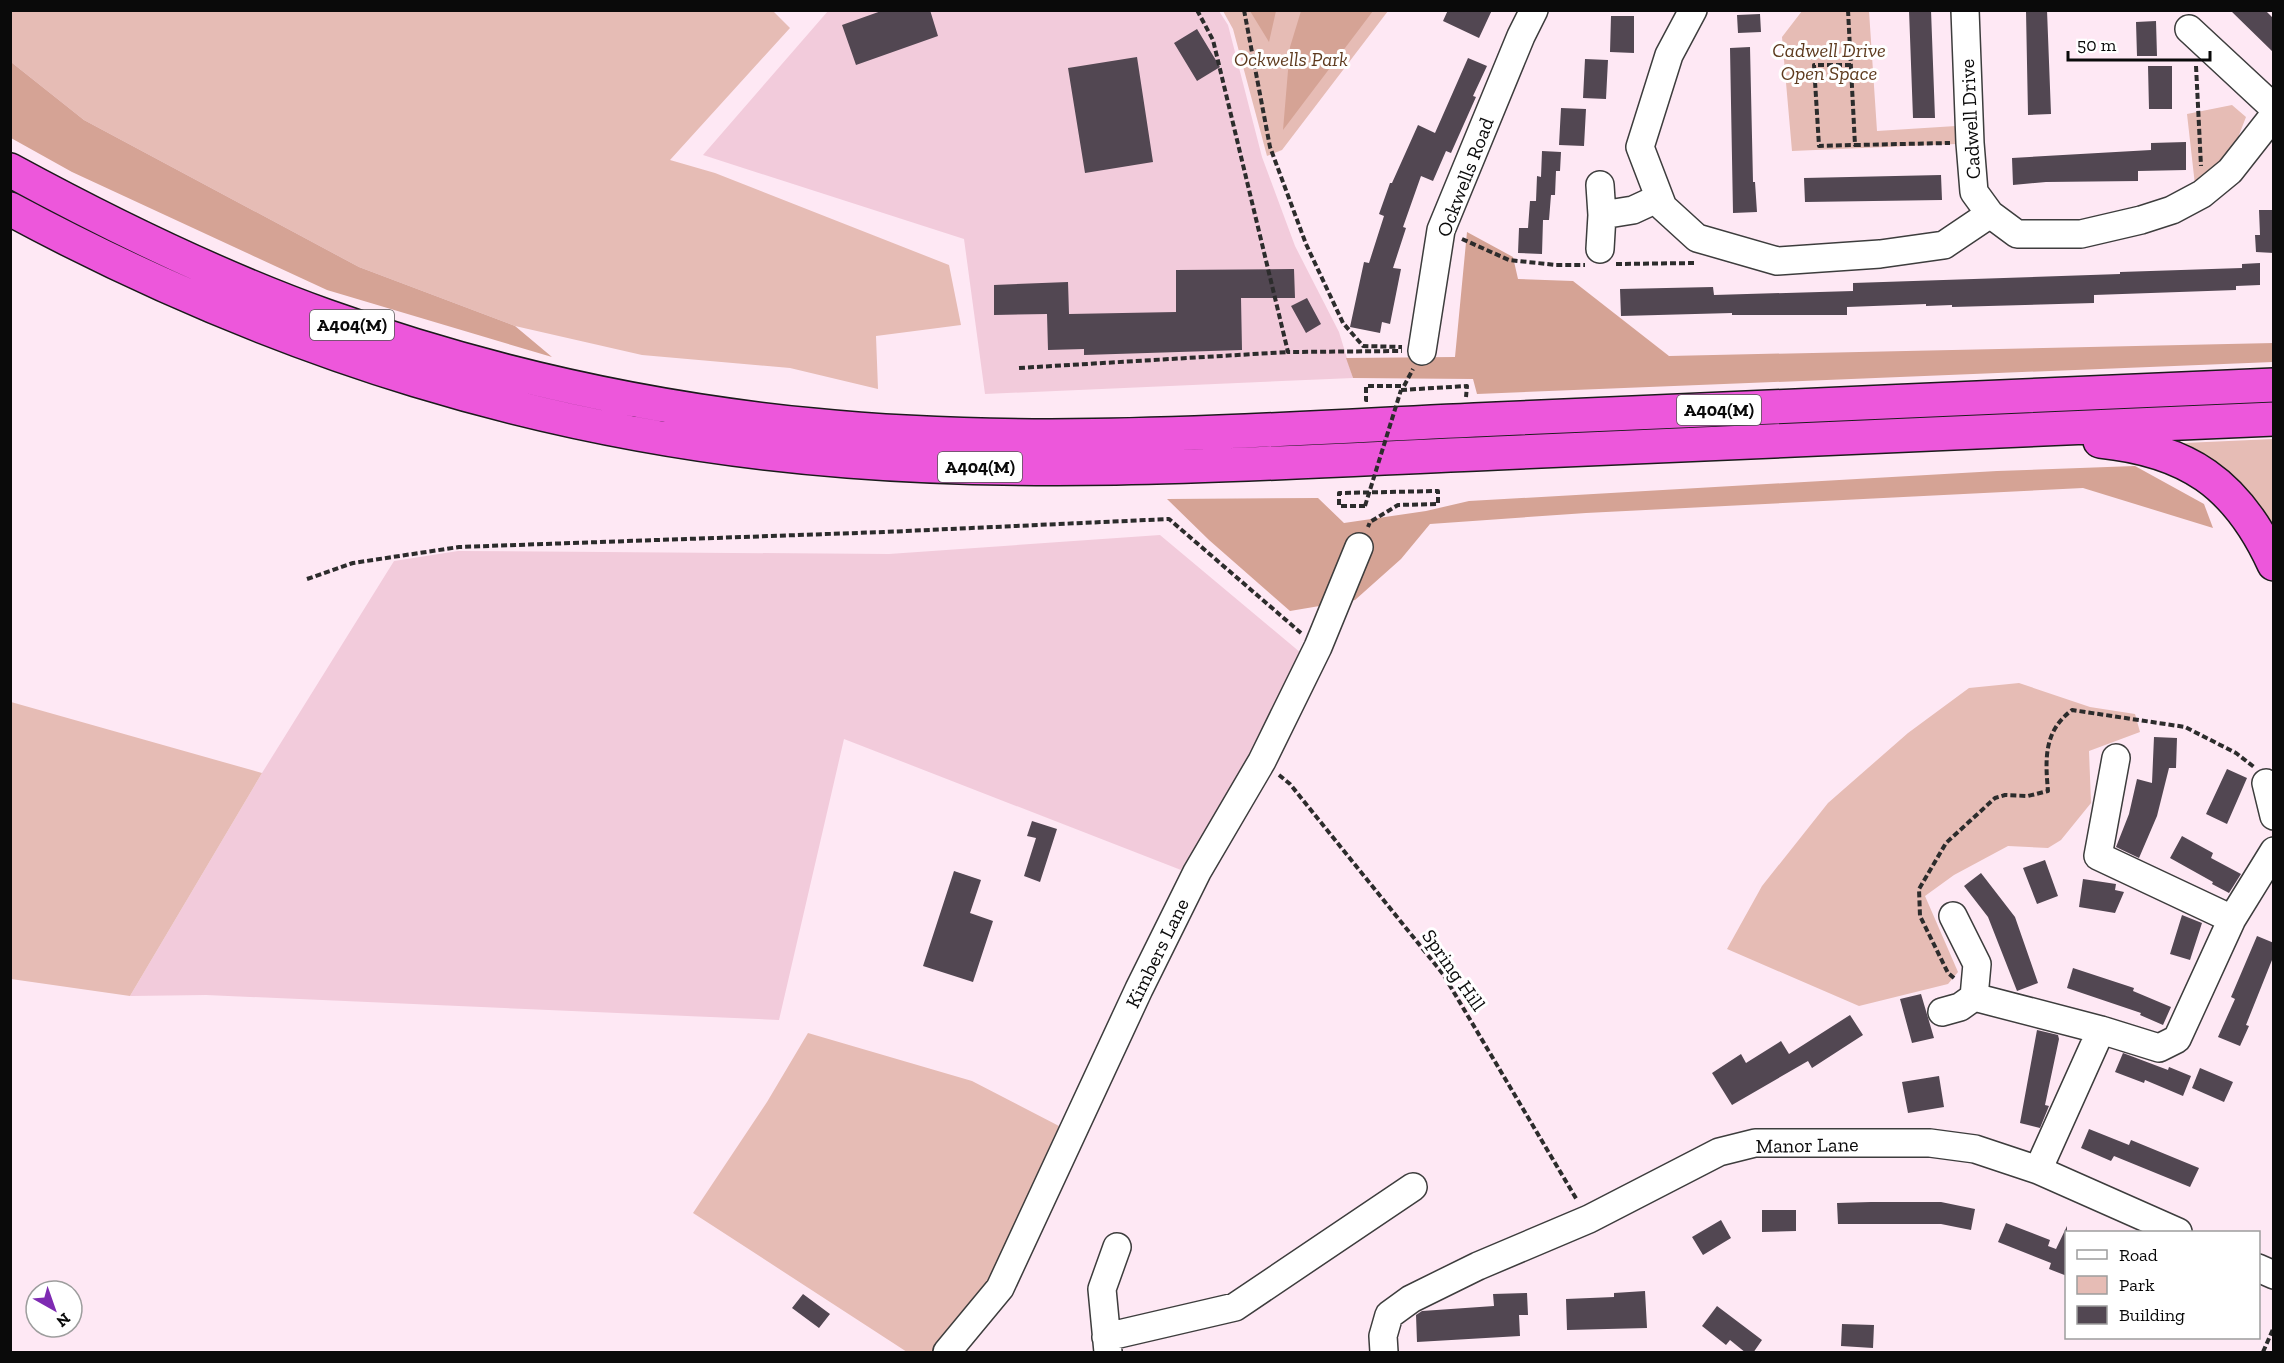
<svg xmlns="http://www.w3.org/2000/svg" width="2284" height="1363" font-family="'Zilla Slab',serif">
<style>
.farmland{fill:#f2cbdb}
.green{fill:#e6bcb5}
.forest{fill:#d5a395}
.building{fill:#524752}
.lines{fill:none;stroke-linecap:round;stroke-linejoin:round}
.minor-casing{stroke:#3d3d3d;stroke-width:30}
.highway-casing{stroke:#1b1b1b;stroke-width:36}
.path{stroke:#2c2c2c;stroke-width:4;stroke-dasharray:6 3;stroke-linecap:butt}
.minor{stroke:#fff;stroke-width:27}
.highway{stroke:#ed57db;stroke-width:33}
.path-bridge{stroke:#2c2c2c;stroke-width:4;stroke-dasharray:6 3;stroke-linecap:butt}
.labels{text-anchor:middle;stroke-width:6;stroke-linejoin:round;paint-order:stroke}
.shield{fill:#fff;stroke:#545454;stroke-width:1.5}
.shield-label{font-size:18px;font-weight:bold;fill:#0a0a0a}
.park-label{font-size:20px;font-style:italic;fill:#5e3b1f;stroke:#fff}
.street-label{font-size:20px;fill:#0a0a0a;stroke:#fff}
</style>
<rect width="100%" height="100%" fill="#fee8f4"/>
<path class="farmland" d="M828,11H1219L1228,25L1262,157L1295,246L1339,332L1353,378L985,394L964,239L703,155Z
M1160,535L1301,653L1263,732L1181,870L844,739L779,1020L206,995L130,996L262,773L394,561L458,551L889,554Z"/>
<path class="green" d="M10,11H773L790,28L670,160L715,173L949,265L961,325L876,336L878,389L790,368L642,355L515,326L359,267L84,120L11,62Z
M1223,11H1388L1282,150L1267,156L1233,29Z
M1802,11H1869L1877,131L1956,126V144L1792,151L1782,37Z
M2232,105L2246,117L2232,153L2195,185L2187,114Z
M2273,439V543L2162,444Z
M2019,683L2090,707L2135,714L2140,732L2089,751L2091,803L2061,840L2048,848L2008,846L1954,875L1925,896L1958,972L1948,984L1859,1006L1727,949L1762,886L1828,803L1908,733L1969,688Z
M11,702L262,773L130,996L11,979Z
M808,1033L972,1081L1059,1126L987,1283L933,1352H907L693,1213L767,1102Z"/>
<path class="forest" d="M1250,11H1276L1269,42Z
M1301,11H1373L1283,130L1290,47Z
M11,62L84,120L359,267L515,326L552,357L327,290L72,172L11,138Z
M1467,232L1513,257L1518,279L1573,281L1669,356L2274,343L2273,362L1477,394L1473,379L1353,378L1346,358L1455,357Z
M2135,466L2204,504L2213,528L2083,488L1586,513L1430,524L1401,559L1355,600L1290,611L1209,540L1167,499L1318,498L1344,523L1426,511L1469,501L1997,471Z"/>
<path class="building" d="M884,10H930L938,36L856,65L842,25Z
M1448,10H1492L1479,38L1443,21Z
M1909,10H1931L1935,118H1913Z
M2047,10L2051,114L2028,115L2026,11Z
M2230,10H2265L2274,19V53Z
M1760,14L1761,32L1738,33L1737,15Z
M1611,16H1634V53L1610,52Z
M2156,21L2157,56H2137L2136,22Z
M1197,29L1220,67L1197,81L1174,43Z
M1750,47L1753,182H1755L1757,212L1733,213L1730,48Z
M1137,57L1153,162L1085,173L1068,68Z
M1468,58L1487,66L1473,96L1476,97L1451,153L1446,151L1433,181L1421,176L1403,227L1406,228L1393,268L1401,269L1390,324L1382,322L1380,333L1350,327L1364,262L1369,263L1384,216L1379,214L1390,183H1392L1418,125L1435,133Z
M1585,59L1608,60L1606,99L1583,98Z
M2148,66H2172V109H2149Z
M1561,108L1586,109L1584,146L1559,145Z
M2186,142V170L2138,171V181L2046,182L2013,185L2012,158L2151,150V143Z
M1542,151L1561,152L1560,171H1556L1555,195H1551L1549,220H1543L1542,254L1518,253L1519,228H1528L1530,201H1536L1537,176L1541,177Z
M1941,175L1942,200L1805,202L1804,178Z
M2259,210H2274V253L2256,252L2255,235H2260Z
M2260,263V285L2236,286V290L2094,295V303L1952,307V305L1926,306V304L1847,307V315H1732V313L1621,316L1620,289L1713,287L1714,295L1853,291V283L2120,274V272L2242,268V264Z
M1294,269L1295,298H1241L1242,350L1084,355V349L1048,350L1047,314L994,315V285L1068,282L1069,314L1176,312V270Z
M1307,298L1321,324L1306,333L1291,306Z
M2154,737L2177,738L2176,768H2169L2157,816L2139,858L2116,847L2129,814L2137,779L2152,783Z
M2227,769L2247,778L2227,824L2206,814Z
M1032,821L1057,829L1040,882L1024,876L1036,838L1027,836Z
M2182,836L2213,853L2211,858L2241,874L2229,893L2212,884L2213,882L2170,858Z
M2045,860L2058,896L2037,904L2023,868Z
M954,871L981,880L970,913L993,921L973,982L923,966Z
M1981,873L2015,917L2038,983L2017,991L1988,917L1964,886Z
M2083,879L2116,884L2115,890L2124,892L2115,913L2079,907Z
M2182,915L2202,923L2190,960L2170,954Z
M2257,936L2274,943V955L2246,1025L2249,1026L2240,1046L2218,1037L2235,999L2231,997Z
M2073,968L2134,988L2133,991L2171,1007L2163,1025L2140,1015L2141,1013L2067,988Z
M1921,994L1934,1038L1912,1043L1900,999Z
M1850,1015L1863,1035L1812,1068L1808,1061L1732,1105L1712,1073L1741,1054L1746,1063L1781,1041L1789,1054Z
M2037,1030L2058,1035L2059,1039L2045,1105L2049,1106L2040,1128L2020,1123Z
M2123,1053L2168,1070L2169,1067L2191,1076L2183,1096L2145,1080L2144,1083L2115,1072Z
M2200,1068L2233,1082L2224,1102L2192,1088Z
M1939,1076L1944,1107L1908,1113L1902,1082Z
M2089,1129L2129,1145L2131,1140L2199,1168L2190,1187L2114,1156L2111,1161L2081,1148Z
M1871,1202H1941L1975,1209L1971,1230L1941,1224H1838L1837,1203Z
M1762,1210H1796V1231L1762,1232Z
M1721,1220L1731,1238L1703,1255L1692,1237Z
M2006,1223L2050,1240L2048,1246L2056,1249L2067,1226V1276L2049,1269L2051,1263L1998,1242Z
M1645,1291L1647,1328L1567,1330L1566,1299L1614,1297V1293Z
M1527,1293L1528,1315H1519L1520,1336L1417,1342L1416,1315L1422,1311L1494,1306L1493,1294Z
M803,1294L830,1314L819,1328L792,1308Z
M1717,1306L1762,1340L1753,1353H1746L1730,1340L1726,1345L1702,1326Z
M1842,1324L1874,1325L1873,1348L1841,1346Z"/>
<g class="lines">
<g class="minor-casing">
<path id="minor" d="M1693,10L1669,55L1640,147L1663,207L1697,238L1777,261L1880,254L1944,245L1990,214
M1965,10L1970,143L1974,192L1990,214L2017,234H2081L2141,220L2172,210L2202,194L2230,171L2274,115
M2189,29L2274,108
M1600,185L1602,215L1600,249
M1602,215L1633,210L1659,198
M1422,351L1441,230L1521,36L1534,10
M2116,758L2098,856L2232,919
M2266,783L2274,816
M1974,997L2101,1030L2159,1048L2177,1039L2232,919L2274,851
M1942,1012L1960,1007L1974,997L1977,964L1953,916
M2038,1170L2101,1030
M2258,1268L2274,1275
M1106,1337L1235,1307L1413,1187
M947,1352L1000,1288L1139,989L1197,872L1262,761L1318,647L1359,547
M1108,1352L1102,1289L1117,1247
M1384,1352L1383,1336L1389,1315L1411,1299L1478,1266L1589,1219L1719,1152L1755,1143H1930L1975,1149L2038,1170L2178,1232"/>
</g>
<g class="highway-casing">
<path id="highway" d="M10,170C113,226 217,277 326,316C483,372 647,409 812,425C1039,448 1269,429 1497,419C1756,408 2015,396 2274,385
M10,209C276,352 547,438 848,461C1064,478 1281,462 1497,453C1756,442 2015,431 2274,419
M2100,441C2187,450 2237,483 2274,564"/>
</g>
<path class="path" d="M1197,10L1213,40L1288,352L1402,351
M1244,10L1270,147L1306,244L1343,323L1363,346L1402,347
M1848,10L1855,145L1950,143
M1851,65H1814L1819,146L1855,145
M2196,66L2201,166
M1462,239L1509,260L1556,265H1585
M1616,264L1696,263
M1019,368L1288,352
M1401,390L1467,386L1466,397
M1368,400H1366V386H1404L1413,369
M1365,506H1339V493L1438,491V504L1398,505L1370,522L1368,527
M307,579L353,563L459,547L884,532L1169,519L1301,633
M1279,775L1290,784L1443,974L1577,1200
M1954,978L1948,973L1920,916L1919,889L1946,843L1995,798L2005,795L2028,796L2048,791C2045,758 2044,731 2072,710L2185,727L2236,753L2254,767
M2263,1352L2274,1327"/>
<use href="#minor" class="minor"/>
<use href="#highway" class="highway"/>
<path class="path-bridge" d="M1365,506L1401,390"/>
</g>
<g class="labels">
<g class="shield">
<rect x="310" y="310" width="84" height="30" rx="4.5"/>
<rect x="1677" y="395" width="84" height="30" rx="4.5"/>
<rect x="938" y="452" width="84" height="30" rx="4.5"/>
</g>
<g class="shield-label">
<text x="352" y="331">A404(M)</text>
<text x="1719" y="416">A404(M)</text>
<text x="980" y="473">A404(M)</text>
</g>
<g class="park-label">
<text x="1829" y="57">Cadwell Drive<tspan x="1829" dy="23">Open Space</tspan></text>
<text x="1291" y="66">Ockwells Park</text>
</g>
<g class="street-label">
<text transform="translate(1970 119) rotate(-93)" y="7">Cadwell Drive</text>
<text transform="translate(1465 177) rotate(-69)" y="7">Ockwells Road</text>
<text transform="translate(1157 953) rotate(-64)" y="7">Kimbers Lane</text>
<text transform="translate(1454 970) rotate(55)" y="7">Spring Hill</text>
<text transform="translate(1807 1145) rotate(-1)" y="7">Manor Lane</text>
</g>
</g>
<rect width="2284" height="1363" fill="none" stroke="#0a0a0a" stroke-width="24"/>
<rect x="2065" y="1231" width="195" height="108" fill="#ffffff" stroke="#9d9d9d" stroke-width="1.5"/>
<rect x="2077" y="1250" width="30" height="9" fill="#ffffff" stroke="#9d9d9d" stroke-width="1.5"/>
<text x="2119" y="1261" font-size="18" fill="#0a0a0a">Road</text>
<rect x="2077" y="1276" width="30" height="18" fill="#e6bcb5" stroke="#9d9d9d" stroke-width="1.5"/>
<text x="2119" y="1291" font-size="18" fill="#0a0a0a">Park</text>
<rect x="2077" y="1306" width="30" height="18" fill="#524752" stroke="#9d9d9d" stroke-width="1.5"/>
<text x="2119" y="1321" font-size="18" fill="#0a0a0a">Building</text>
<g transform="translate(54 1309) rotate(140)"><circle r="28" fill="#ffffff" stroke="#9d9d9d" stroke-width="1.5"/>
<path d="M0-4.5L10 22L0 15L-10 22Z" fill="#7e2ab2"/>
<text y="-9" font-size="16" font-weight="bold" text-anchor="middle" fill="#0a0a0a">N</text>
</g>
<path d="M2068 51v9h142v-9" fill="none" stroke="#0a0a0a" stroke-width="3"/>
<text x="2077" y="51" font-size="18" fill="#0a0a0a" stroke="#ffffff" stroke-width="4.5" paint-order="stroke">50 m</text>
</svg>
